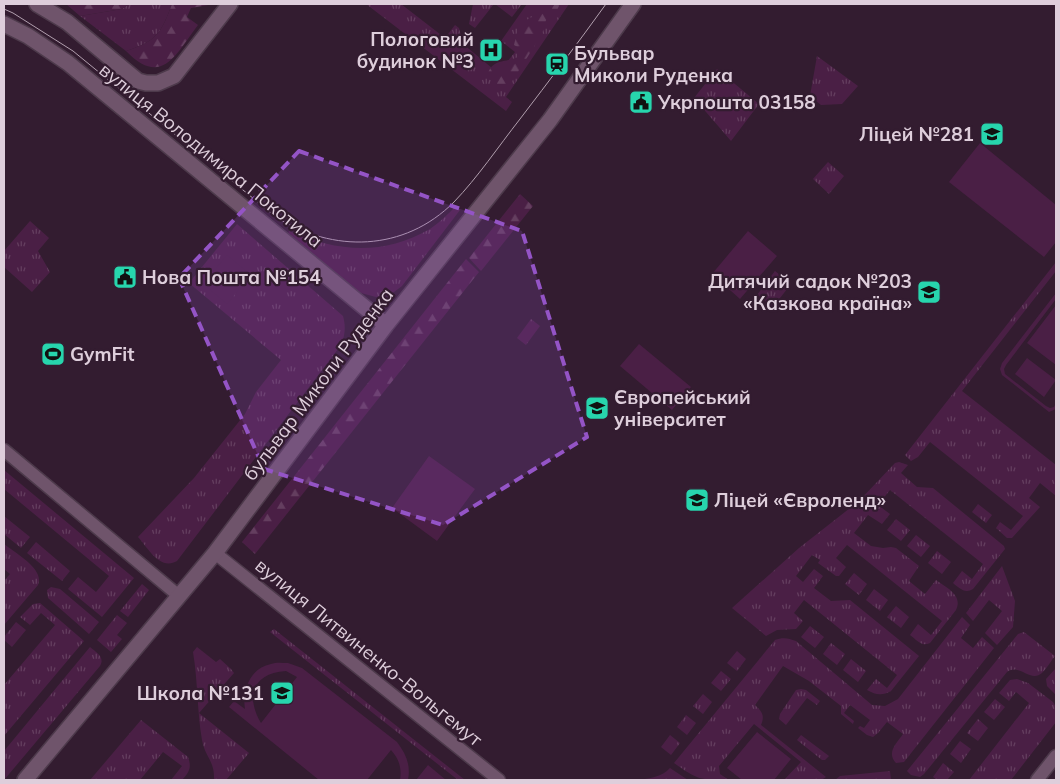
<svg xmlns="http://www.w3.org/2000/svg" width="1060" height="784" font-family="Mulish,sans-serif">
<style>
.grass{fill:url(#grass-tufts)}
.forest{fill:url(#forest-firs)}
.garden{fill:#4a1f45;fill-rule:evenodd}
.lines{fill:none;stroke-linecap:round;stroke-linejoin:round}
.street-casing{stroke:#4d3a4b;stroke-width:15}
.secondary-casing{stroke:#4d3a4b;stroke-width:18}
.street{stroke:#6f546b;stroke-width:12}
.secondary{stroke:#6f546b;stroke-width:15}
.tram{stroke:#b19fae;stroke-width:1}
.marked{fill:#9454c6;fill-opacity:0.2;stroke:#9454c6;stroke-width:4;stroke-dasharray:10 6;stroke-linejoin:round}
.labels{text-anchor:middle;stroke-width:4.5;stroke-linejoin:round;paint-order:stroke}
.poi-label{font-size:19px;font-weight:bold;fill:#decedb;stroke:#331c30;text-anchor:start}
.street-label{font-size:19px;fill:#decedb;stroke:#331c30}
</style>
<defs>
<pattern id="grass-tufts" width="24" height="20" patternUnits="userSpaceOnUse" patternTransform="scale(1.25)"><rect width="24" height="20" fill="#4a1f45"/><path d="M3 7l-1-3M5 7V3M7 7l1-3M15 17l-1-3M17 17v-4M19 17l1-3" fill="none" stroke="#643e5f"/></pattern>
<pattern id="forest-firs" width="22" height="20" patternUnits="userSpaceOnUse" patternTransform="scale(1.25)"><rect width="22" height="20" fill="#4a1f45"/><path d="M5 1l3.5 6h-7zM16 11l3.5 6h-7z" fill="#643e5f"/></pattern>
</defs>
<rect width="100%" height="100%" fill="#331c30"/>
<path class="grass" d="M129,4H172C161,33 157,41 126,51L80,16L122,9Z
M366,4H401L445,38L455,25L459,28L463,44L498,73L515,52L501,41L527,4H569L506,97L512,102L506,111Z
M473,4H494L475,28L469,24Z
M495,4H522L512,17Z
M817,56L858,86L842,104L821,105L810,96Z
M717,69L759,104L731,141L694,98Z
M828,162L844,176L829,194L813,179Z
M456,206L460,210L402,286L394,292L386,296L376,297L361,293L288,234L289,231C337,252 383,256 430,229C439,223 448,214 456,206Z
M30,221L49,238L38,251L50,272L32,292L4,267V251Z
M237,224L343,316C346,327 345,335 341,345L177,561C160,571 148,548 138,537L194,478L245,414L256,392L281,360L189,283Z
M1056,262V271L962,391L1056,465V496L1040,483L1029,498L1040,507L1012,538H1007L996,528L1000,522L1011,530L1023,516L930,442L918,457L911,461L905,455Z
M775,271L791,284L773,307L757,295Z
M531,319L540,326L526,345L517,338Z
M899,462L908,465L901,473L917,487L933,488L1004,546L1005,549L973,589C965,594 959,588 953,583L962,571L972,579L983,564L890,490L878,505L890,514L882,524L868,515L854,533L871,546L883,548L891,547L896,548L919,566L909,581L925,594L936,580C947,588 963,595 956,610L930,643C921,647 917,640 910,635L918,624L931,635L942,621L847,545L836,558L846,567L839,576H836L818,563L820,560L812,555L796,576L803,582L814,569L823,576L814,588L831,601L850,600L919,656L891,691C882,696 876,695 867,690L876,679L887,688L897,675L804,600L794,613L803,621L796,629L777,630L766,636L732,608L799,548L859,501L895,463Z
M4,470L134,578L102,617L68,589L78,577L96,592L109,576L4,489Z
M978,504L992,515L986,523L972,512Z
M4,516L30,537L21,548L4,534Z
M896,519L910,530L901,541L887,530Z
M916,535L930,546L921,557L907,546Z
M36,542L70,571L62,581L27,553Z
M4,544C15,553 45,569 38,585L4,625V581L10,574L4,569Z
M937,551L951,562L942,574L928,563Z
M1002,566L1015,601L1013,627L997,645L985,633L1002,611L989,600L973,621L966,613Z
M854,573L867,584L859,595L845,584Z
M142,584L149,590L128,617L120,611Z
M51,587L60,589L99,622L89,634L48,598L47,590Z
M874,589L888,600L880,611L866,600Z
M40,603L84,641L4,736V685L55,625L41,613L30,625L20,617L33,604Z
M896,606L909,617L901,628L887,617Z
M117,615L127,623L117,635L122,639L111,652L97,640Z
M962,617L970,625L961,638L973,648L982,637L994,648L904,762L896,763C886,752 897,743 903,734L887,722L878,733L873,737L867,735L858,728L860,726L864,728L870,720L850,705L844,713L854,721L853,724L841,714V706L809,681L783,666L755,705C762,712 765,715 761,725L826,777L821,780H784L801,762L754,724L719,766L720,774L729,780C700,780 698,780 674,763L775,640C783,637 788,638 796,641L872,705L885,706L898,699Z
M16,622L26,630L12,647L4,640V637Z
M810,626L824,637L815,648L801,637Z
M274,629L465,780H466H458L270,632Z
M1024,632L1055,656C1051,661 1047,668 1042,673C1030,683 1020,663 1007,672L924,774L920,777L911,775L907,771L1018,634Z
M831,643L845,654L837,665L823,654Z
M90,647C97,653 105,657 100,666L4,780V751Z
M197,647L216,662L220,659L231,669L234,673L199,713L249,753L226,780H214C215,761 205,757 202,740C197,711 198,681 193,652Z
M737,651L746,659L737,671L727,663Z
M851,659L866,671L858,682L843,670Z
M1056,668V695L1047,686L1046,679Z
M721,671L731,679L721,691L711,683Z
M1017,679L1028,683L1053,702L1056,707V722L1011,780H969L1029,703L1016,692L1009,701L999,693L1010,680Z
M801,689L806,690L820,701L817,705L807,698L786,725L779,719L780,714L796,690Z
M703,694L712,702L703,714L693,706Z
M995,699L1005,707L994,720L984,712Z
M686,715L696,723L687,735L677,727Z
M978,719L988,728L978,741L967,733Z
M141,720L188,757C192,768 189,772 182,780H171L182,766L163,752L140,780H90Z
M670,735L680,743L671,755L661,747Z
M801,735L829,756L825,760H822L797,740Z
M960,741L971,749L961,763L950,754Z
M943,763L954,772L947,780H937L933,777Z
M670,768L688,780H636C647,779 663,777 670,768Z
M890,771L891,780H835L840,776Z"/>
<path class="forest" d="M66,4H129L122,9L80,16Z
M172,4H214L191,8L187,17L198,25C176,54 162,88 126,51C157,41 161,33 172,4Z
M537,4H560L553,18L546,20L542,34L511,83L505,86L497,84L488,73C494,58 506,63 518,57L521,49L514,45L519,24L532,17Z
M520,194L533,206L481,271L469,258Z
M466,259L479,272L255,554L242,542Z"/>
<path class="garden" d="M980,143L1056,205V242L1044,257L949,182Z
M748,231L777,256L740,299L712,274Z
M227,255L251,275L227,304L203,284Z
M1056,293V299L1006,365L1004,369L1005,374L1046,406L1050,408L1054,407L1056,403V409L1049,412L1002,375L1000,369L1002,363Z
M1056,305V365L1027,343Z
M639,344L691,387L672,410L620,366Z
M1027,358L1056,380L1044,397L1015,374Z
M429,456L475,489L437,541L392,508Z
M288,663L302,668L397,742C406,754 411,765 408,780H400C402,768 399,759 391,750L367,780H319L229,707L234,701L245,709C242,690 250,668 271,664C276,662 283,663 288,663ZM286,671L297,677L261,723C245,696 253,673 286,671Z
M757,732L791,759L774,780H742L727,768Z
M428,765L446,780H416Z"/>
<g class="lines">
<g class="street-casing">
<path id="street" d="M4,450L179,596
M215,553L499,780
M1037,780L1056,756"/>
</g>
<g class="secondary-casing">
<path id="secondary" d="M37,4L67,22L127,72L138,81L146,83H158L174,76L230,4
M4,24L28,36L68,63L386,325
M25,780L215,553L386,325L550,120L633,4"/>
</g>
<use href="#street" class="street"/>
<use href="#secondary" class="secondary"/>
<path class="tram" d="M4,9L13,13L73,51L276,217C333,253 404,252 454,202C478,177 498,147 520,119C549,81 578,43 606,4"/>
</g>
<path class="marked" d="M299,151L522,231L587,437L443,525L264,469L179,278Z"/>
<defs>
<g id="hospital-square" transform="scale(1.25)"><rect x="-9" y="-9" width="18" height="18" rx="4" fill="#27d5ad" stroke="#331c30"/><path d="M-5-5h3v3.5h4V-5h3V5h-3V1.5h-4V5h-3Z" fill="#111"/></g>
<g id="station-square" transform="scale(1.25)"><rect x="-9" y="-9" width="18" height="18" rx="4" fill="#27d5ad" stroke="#331c30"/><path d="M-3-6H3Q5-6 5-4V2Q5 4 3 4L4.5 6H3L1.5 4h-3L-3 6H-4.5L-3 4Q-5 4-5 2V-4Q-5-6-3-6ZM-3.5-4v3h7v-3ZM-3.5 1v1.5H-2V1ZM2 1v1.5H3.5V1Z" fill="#111"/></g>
<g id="civic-square" transform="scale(1.25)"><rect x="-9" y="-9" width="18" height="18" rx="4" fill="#27d5ad" stroke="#331c30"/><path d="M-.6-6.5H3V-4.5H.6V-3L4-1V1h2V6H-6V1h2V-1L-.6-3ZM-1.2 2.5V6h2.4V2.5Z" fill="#111"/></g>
<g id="school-square" transform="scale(1.25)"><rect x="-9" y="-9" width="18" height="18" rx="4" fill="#27d5ad" stroke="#331c30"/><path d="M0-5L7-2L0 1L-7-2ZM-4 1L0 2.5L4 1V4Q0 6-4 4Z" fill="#111"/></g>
<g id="stadium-square" transform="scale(1.25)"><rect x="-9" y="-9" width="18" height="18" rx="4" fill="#27d5ad" stroke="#331c30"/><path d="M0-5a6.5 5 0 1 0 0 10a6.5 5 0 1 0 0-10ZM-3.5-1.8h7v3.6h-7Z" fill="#111"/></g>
<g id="university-square" transform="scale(1.25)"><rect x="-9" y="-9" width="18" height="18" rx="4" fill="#27d5ad" stroke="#331c30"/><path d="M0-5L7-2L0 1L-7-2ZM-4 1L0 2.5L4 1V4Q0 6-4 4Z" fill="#111"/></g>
</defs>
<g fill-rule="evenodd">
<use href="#hospital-square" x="491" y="50"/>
<use href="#station-square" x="557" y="64"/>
<use href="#civic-square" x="641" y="102"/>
<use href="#school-square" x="992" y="134"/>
<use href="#civic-square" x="125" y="277"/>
<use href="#school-square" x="929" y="292"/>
<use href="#stadium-square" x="53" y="354"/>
<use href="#university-square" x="597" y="408"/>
<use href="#school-square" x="697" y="500"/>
<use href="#school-square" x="282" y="693"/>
</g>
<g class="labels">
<g class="poi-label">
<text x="474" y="46" text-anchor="end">Пологовий<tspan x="474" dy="22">будинок №3</tspan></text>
<text x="574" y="60">Бульвар<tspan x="574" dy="22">Миколи Руденка</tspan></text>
<text x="658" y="109">Укрпошта 03158</text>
<text x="974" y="141" text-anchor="end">Ліцей №281</text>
<text x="142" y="284">Нова Пошта №154</text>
<text x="912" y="288" text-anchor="end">Дитячий садок №203<tspan x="912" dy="22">«Казкова країна»</tspan></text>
<text x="70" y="361">GymFit</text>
<text x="614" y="404">Європейський<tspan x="614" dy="22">університет</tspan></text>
<text x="714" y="507">Ліцей «Євроленд»</text>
<text x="264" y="700" text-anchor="end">Школа №131</text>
</g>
<g class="street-label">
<text transform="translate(211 155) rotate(39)" y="7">вулиця Володимира Покотила</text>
<text transform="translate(318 384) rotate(-53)" y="7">бульвар Миколи Руденка</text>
<text transform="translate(369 652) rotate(39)" y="7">вулиця Литвиненко-Вольгемут</text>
</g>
</g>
<rect width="1060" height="784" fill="none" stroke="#decedb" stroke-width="10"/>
</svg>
